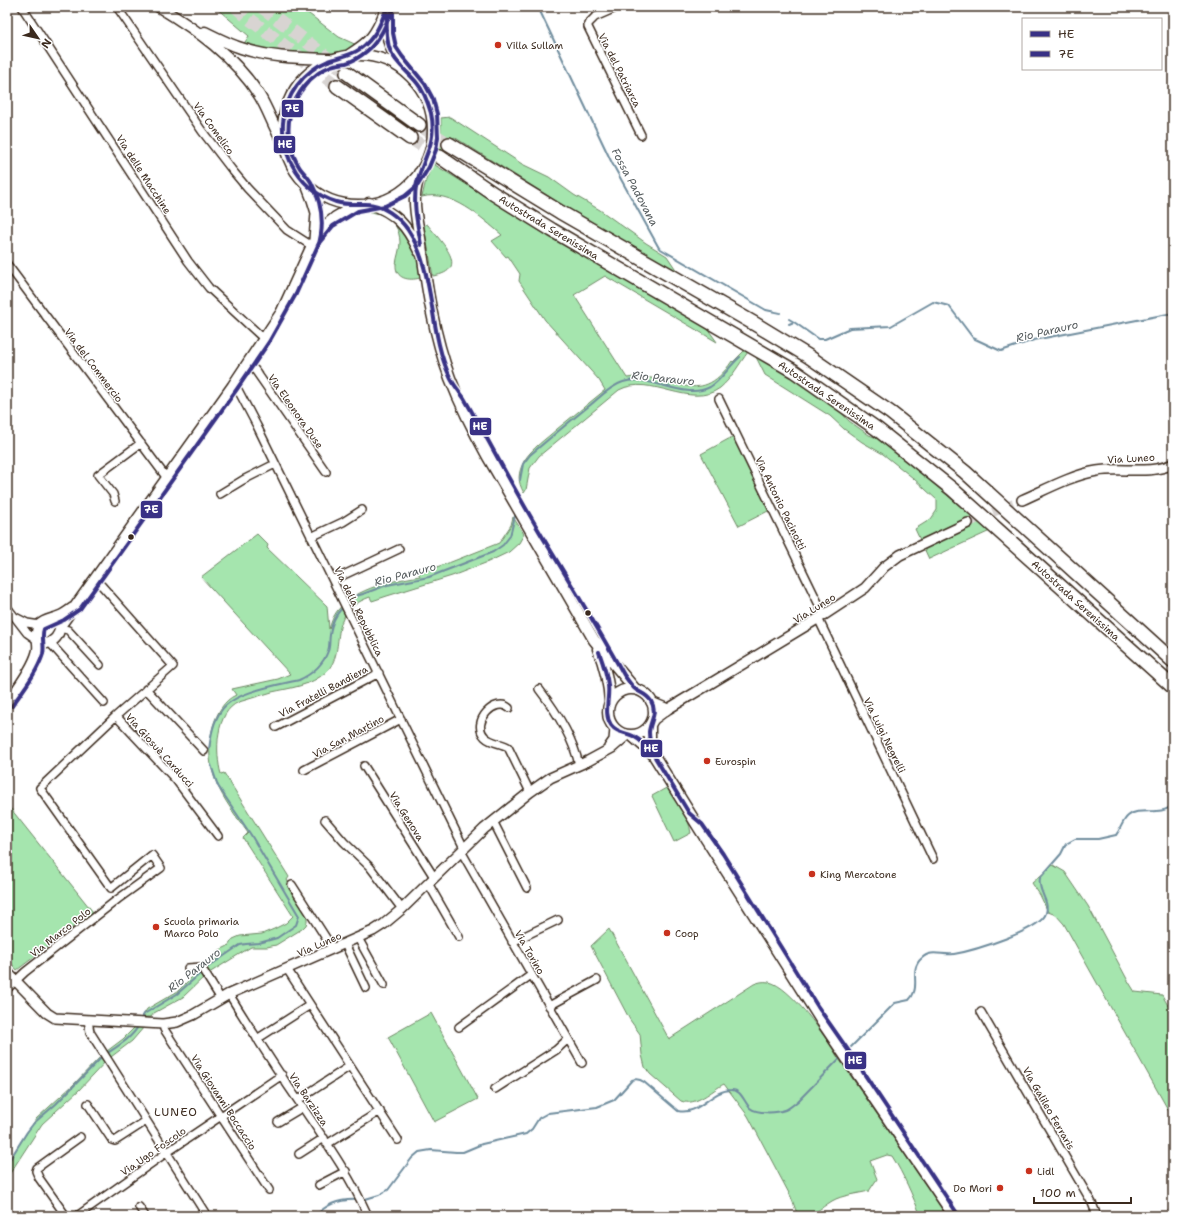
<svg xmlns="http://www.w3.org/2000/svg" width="1180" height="1223" font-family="'Shantell Sans',sans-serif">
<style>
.green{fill:#a5e5ae;stroke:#708866}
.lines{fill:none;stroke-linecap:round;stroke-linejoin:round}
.stream{stroke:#708d9e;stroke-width:2}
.tertiary-tunnel{stroke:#d8d4d2;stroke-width:9;stroke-dasharray:9 4.5;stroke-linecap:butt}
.motorway-tunnel{stroke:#d8d4d2;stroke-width:13;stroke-dasharray:13 6;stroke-linecap:butt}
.minor-casing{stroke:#3b2a1e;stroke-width:10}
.tertiary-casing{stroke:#3b2a1e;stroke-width:12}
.secondary-casing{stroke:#3b2a1e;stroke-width:13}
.motorway-casing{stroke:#3b2a1e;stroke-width:16}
.minor{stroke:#fff;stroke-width:7}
.tertiary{stroke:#fff;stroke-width:9}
.secondary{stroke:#fff;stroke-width:10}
.motorway{stroke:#fff;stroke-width:13}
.bus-1-casing{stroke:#fff;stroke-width:7}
.bus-2-casing{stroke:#fff;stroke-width:7}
.bus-1{stroke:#393185;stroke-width:4}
.bus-2{stroke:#393185;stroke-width:4}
.poi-dot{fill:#c8321e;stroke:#fff;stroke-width:1.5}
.bus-dot{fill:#3b2a1e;stroke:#fff;stroke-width:1.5}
.labels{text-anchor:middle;stroke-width:3;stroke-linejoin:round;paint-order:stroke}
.poi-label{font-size:10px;fill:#3b2a1e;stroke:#fff;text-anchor:start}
.street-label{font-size:10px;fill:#3b2a1e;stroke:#fff}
.water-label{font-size:11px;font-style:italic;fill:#565c5e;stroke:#fff}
.quarter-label{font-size:12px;letter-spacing:1px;fill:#3b2a1e;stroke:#fff}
.line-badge{stroke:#fff;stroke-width:1.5}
.badge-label{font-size:11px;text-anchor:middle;font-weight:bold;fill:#fff}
</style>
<rect width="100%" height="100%" fill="#fff"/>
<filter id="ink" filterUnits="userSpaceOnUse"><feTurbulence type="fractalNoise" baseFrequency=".025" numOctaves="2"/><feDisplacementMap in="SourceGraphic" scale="8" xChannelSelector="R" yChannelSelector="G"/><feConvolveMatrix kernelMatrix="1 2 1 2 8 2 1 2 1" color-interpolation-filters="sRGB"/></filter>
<g filter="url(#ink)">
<path class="green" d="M215,7H300L339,37L359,46C316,62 285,54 243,45L249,36Z
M450,117L522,164L549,177L574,195L600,210L646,243L667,256L677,271L582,217L454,137L435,165L578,253L707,328L717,342L605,276L574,295L627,378C671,370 698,412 732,361L733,362L745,350L748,352C739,364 732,378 720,388C690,410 651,373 619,390L539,456L530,468L526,490L524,493C517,481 518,473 524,461C532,448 546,439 557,429C573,416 589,403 605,390L599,380L545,320L519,281L520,274L508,256L506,257L492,241L502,235C482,218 451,189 422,197L426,180L439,150L441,133V118Z
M369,209C390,211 407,233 414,251C418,260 419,269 420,278C409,281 395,279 396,264C397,256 400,250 400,242C399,216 377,210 355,212Z
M426,224L428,225C440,241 472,270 433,276L424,226Z
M756,357L804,385L838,409L849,421L869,435L880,439L990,531L929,559L915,529L931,519L937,510V500L913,478L883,454L862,442L844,429L830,416L765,375Z
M734,436L770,510L739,526L701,454Z
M513,517L524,534L519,543L509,552L488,562L452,576L387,596L372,601L370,597C323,614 349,650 326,672C311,686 290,688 272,692C261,695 250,699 239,702C215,712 215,753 221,774L224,773L289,877L287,880L307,914V922L306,925L302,929L276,945L267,947H251L246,950L206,975L183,997L154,1013L151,1017H142L147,1009L178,991L201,968L218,958L216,952L228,946L233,939L240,936L262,934L274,929L286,923L293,916L243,838L248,833C223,798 201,771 213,726C217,713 224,700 236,695L232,689L278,679L290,674L201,577L257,534L268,545L267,548L327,606L329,629C331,623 333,616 338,610C355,588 395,580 420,576L417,571H425L451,562L499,543L511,525Z
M668,787C679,802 688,815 691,833L674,842L652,796Z
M7,804L93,912L17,970L7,958Z
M1053,865L1065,872L1088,906L1127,979L1135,992L1162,995L1173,1014V1114L1171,1115L1064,924L1056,915L1048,912L1040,895L1032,883Z
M609,929L669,1039L754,984C759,982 763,981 769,982C790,986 826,1037 837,1056L947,1216H921C912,1195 904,1175 892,1156L887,1155L870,1161L877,1179L869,1191C857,1194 842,1195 832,1201C819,1209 814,1216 798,1216L791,1197L748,1116L724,1084C712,1090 696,1107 681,1101L650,1074L645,1067L642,1055L640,1034L630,1020L591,946Z
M431,1013L478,1099L434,1122L388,1037Z
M135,1027H144L132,1041L107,1060L79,1090L42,1124L7,1178V1163L36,1119L73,1085L103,1054L123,1039Z"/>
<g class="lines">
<path class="stream" d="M538,7L612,163L659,248L766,310L780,313
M789,319L794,322
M789,324L794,322L818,339H825L850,328L891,326L933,302L949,306L973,338L1001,351L1034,340L1173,313
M520,480L523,464L530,455C550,438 569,422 589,406C599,398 610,386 623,382C649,373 683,401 710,387C722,380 729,366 740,357
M346,604L356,596L363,594L387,585L429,577L493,552L503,545L510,536L516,512
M209,749C211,736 213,722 221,711C233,692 278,685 299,680C312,674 323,665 328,651C330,646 329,641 330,635C331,624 335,615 343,607
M205,969L240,945L246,944L259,943L277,938L296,925L299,916L251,835L218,786L211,765
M141,1020L144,1014L177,994L202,972
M846,1052L895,1003L909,1000C911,998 913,995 914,992C918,982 910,968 922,958C931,949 943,956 954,954C972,951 1042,930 1046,913C1050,900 1037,891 1040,878L1061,854L1066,844L1075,839H1098L1116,835C1121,829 1122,821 1128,816C1139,806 1160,817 1173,805
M106,1054C118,1046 132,1038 139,1025
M7,1164L27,1132L34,1123L56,1104L103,1056
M362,1200L379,1195L388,1190L412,1158L419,1152L431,1150L456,1152H463L482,1144L526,1134L532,1129L539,1118L548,1113L597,1107L614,1100L632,1080C637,1078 640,1079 644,1082L678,1111C699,1116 711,1090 731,1090C741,1089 744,1102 750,1108C757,1114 777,1113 785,1110C790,1108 794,1104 798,1101L842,1056
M263,1216L270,1215L277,1216
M316,1216C327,1203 341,1199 358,1200"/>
<path class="tertiary-tunnel" d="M968,523L1022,500"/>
<path class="motorway-tunnel" d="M236,7L247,17L337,86
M262,7L347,73
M419,125L449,144
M410,138L440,157"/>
<g class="minor-casing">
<path id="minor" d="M22,7L188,261L209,288L264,339
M117,7L202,131L232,170L247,188L287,230L312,246
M618,7L595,17L588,24V27L641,135
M7,264L166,477
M247,364L255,370L326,472
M232,386L237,388L257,426L464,848
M719,399L824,615
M220,494L243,480L275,464
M115,501L113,494L98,475L141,443
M311,537L343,522L362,510
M333,580L399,549
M7,607L27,633L37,640
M15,617L27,623L40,625
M818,618L933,859
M60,628L68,630L100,665
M50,643L104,703
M146,689L204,751
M539,689C556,711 573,737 579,765
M509,708C496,696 470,722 485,737C491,743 501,743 508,747L530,792
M116,716L176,780L218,836
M276,727L379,673
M364,766L434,877
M304,770L401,719
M325,820L344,842L370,867L402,909
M493,821L527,888
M461,851L582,1063
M428,883L459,937
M292,885L333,949
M358,938L384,985
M512,942L558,920
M345,944L366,988
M188,968L201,967L221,999
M287,969L398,1140
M7,989L25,972L118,899L161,868L152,855L111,888L40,788L116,716L173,666L102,586L94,579
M229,994C252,1031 275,1067 299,1102C324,1139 350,1175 368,1216
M549,1006L597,980
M981,1012L1092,1203L1097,1216
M88,1020L90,1032L207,1216
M163,1024L164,1029L269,1190
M459,1027L531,975
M257,1039L310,1005
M495,1089L556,1050L568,1039
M298,1100L350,1066
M88,1104L112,1140L115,1141L146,1121
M278,1122L303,1107
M327,1144L380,1111
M299,1154L324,1138
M319,1185L346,1171
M139,1207L145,1216
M66,1216L39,1178L36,1171L37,1168L80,1137
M77,1216L166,1153L282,1075"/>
</g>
<g class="tertiary-casing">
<path id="tertiary" d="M314,240L329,222L335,217L356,205
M1022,500C1045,490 1072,475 1097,471C1122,467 1149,475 1173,464
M38,641L45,644C54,642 59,636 60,627L232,386L281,312L314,240L316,213L312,200L305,182
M651,702L668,709
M7,703C17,689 33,668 37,652C40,643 33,633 39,625C44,619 52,619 59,616C64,614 68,611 72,608
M653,720L668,709L824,615L865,588L884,567L900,555L968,523
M609,747L614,740L615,729
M7,972L47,1013L55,1018L163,1024L177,1022L193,1015L229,994L373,931L384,924L402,909L484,829L530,792L550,778L588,761L612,748L627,735"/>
</g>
<g class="secondary-casing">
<path id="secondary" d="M159,7C197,30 234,56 259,95C268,109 273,126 282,141
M387,8C387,35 385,45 403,67
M205,32C217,38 229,44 241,48C270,58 300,58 330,59
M349,55C371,41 375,36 385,12
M283 130a75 75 0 1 1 150 0a75 75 0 1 1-150 0Z
M419,173C418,181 415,189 415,197C414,213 419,229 421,245C427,289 434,336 450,378C461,406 474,432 488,457L594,640L635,689
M369,203C396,213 407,225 419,251
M598,649C605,667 609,683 610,702
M608 712a23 23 0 1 1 46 0a23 23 0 1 1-46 0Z
M650,726V743L653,754
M631,735L653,754L699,828L822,1022L954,1216"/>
</g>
<g class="motorway-casing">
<path id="motorway" d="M347,73L419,125
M337,86L410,138
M449,144L560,212L755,324L808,356L891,413L965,472L1173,661
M440,157L494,194L552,230L794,371L877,429L952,489L1173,687"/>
</g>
<use href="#minor" class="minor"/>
<use href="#tertiary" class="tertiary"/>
<use href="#secondary" class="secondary"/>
<use href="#motorway" class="motorway"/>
<g class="bus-1-casing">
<path id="bus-1" d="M387,7C381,24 375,38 360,49C350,56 339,57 328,61C303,71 285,96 283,123C281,158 302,191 336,202C346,205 356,204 366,204C382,204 399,217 408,230C436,272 428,331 450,377C453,384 459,391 464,398C471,410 478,423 485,435C506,473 526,510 548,546C574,589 600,631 624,675C627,679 630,684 634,688C639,693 646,693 651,701C658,713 650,721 649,732C649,739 651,747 653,754L689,813L702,824L723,854L818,1007L855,1060L959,1216
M387,10C387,23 385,37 390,50C395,63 408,72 417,83C424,91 428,103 431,113C438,145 421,159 416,187C413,207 418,226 421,245
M599,652C603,663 607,674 608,685C610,698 603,713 611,725C617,733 625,732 633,736C643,741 651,751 657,760"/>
</g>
<g class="bus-2-casing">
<path id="bus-2" d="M318,247C325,225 322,203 311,182C308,177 304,173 300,168C290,153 286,133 290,115C295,94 311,74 331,66C336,64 341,64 346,63C354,61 361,56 367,51C380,40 386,25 392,10
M12,706C23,690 37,673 43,654C45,645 41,637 44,629L64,620L80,609L237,389L269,342L296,294L319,243L333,226L358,211L385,206L405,196L418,185L429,167L436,150L438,137L437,114L433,99L425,84L402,56L396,47L393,33V7"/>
</g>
<use href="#bus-1" class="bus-1"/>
<use href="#bus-2" class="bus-2"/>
</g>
</g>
<g class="poi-dot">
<circle cx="498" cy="45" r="4"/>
<circle cx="707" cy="761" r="4"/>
<circle cx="812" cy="874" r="4"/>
<circle cx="156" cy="927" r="4"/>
<circle cx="667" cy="933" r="4"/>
<circle cx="1029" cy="1171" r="4"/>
<circle cx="1000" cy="1188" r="4"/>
</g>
<g class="bus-dot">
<circle cx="131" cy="537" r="3.5"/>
<circle cx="588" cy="613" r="3.5"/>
</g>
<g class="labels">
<g class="poi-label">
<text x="506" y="49">Villa Sullam</text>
<text x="715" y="765">Eurospin</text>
<text x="820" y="878">King Mercatone</text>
<text x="164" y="925">Scuola primaria<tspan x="164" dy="12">Marco Polo</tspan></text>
<text x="675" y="937">Coop</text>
<text x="1037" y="1175">Lidl</text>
<text x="992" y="1192" text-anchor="end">Do Mori</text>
</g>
<g class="street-label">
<text transform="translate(620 70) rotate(63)" y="4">Via del Patriarca</text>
<text transform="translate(214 128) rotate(54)" y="4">Via Comelico</text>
<text transform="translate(144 174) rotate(57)" y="4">Via delle Macchine</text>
<text transform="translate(549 227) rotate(31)" y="4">Autostrada Serenissima</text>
<text transform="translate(94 365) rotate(53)" y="4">Via del Commercio</text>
<text transform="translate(827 395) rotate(34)" y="4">Autostrada Serenissima</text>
<text transform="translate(296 411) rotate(55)" y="4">Via Eleonora Duse</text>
<text transform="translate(1131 458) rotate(-3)" y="4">Via Luneo</text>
<text transform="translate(781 503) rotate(64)" y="4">Via Antonio Pacinotti</text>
<text transform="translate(1076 600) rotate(42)" y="4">Autostrada Serenissima</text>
<text transform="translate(814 608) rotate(-32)" y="4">Via Luneo</text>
<text transform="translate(359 611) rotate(64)" y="4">Via della Repubblica</text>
<text transform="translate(323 691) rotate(-28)" y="4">Via Fratelli Bandiera</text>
<text transform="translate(885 735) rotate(64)" y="4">Via Luigi Negrelli</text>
<text transform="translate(348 736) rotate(-28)" y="4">Via San Martino</text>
<text transform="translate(160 750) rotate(48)" y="4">Via Giosuè Carducci</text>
<text transform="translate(407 816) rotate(58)" y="4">Via Genova</text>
<text transform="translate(60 932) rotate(-38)" y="4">Via Marco Polo</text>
<text transform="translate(319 944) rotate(-24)" y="4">Via Luneo</text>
<text transform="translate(530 952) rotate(60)" y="4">Via Torino</text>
<text transform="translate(309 1099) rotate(56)" y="4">Via Barzizza</text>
<text transform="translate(224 1102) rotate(57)" y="4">Via Giovanni Boccaccio</text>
<text transform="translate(1049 1108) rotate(60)" y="4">Via Galileo Ferraris</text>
<text transform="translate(153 1151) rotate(-35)" y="4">Via Ugo Foscolo</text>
</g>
<g class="water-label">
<text transform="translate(635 187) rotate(62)" y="4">Fossa Padovana</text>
<text transform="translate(1047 331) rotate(-13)" y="4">Rio Parauro</text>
<text transform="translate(663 378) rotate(6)" y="4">Rio Parauro</text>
<text transform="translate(405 574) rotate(-15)" y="4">Rio Parauro</text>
<text transform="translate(194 970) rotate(-38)" y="4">Rio Parauro</text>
</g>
<g class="quarter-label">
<text x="176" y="1116">LUNEO</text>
</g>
</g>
<g class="line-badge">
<rect x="281" y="99" width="23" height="19" rx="4" fill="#393185"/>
<rect x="273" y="135" width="23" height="19" rx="4" fill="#393185"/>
<rect x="469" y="417" width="23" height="19" rx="4" fill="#393185"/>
<rect x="140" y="500" width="23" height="19" rx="4" fill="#393185"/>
<rect x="640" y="739" width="23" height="19" rx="4" fill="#393185"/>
<rect x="844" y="1051" width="23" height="19" rx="4" fill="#393185"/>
</g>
<g class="badge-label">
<text x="292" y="112">7E</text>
<text x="285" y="148">HE</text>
<text x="480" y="430">HE</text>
<text x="151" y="513">7E</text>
<text x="651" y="752">HE</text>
<text x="855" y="1064">HE</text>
</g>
<rect width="1180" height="1223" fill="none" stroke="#fff" stroke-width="24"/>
<rect x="12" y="12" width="1156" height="1199" fill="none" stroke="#3b2a1e" stroke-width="1.5" filter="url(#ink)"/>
<rect x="1022" y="18" width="140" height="52" fill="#ffffff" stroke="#b1aaa5"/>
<rect x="1030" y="31" width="20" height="6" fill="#393185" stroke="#b1aaa5"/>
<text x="1058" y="38" font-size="12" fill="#3b2a1e">HE</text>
<rect x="1030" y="51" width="20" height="6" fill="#393185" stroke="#b1aaa5"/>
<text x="1058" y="58" font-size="12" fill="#3b2a1e">7E</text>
<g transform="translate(38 38) rotate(124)" stroke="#ffffff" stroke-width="3" paint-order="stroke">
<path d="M0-3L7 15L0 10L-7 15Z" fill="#3b2a1e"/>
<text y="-6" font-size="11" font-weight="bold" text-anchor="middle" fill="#3b2a1e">N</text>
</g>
<path d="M1034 1197v6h97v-6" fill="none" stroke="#3b2a1e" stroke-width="2"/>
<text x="1040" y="1197" font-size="12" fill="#3b2a1e" stroke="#ffffff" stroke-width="3" paint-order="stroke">100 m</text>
</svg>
